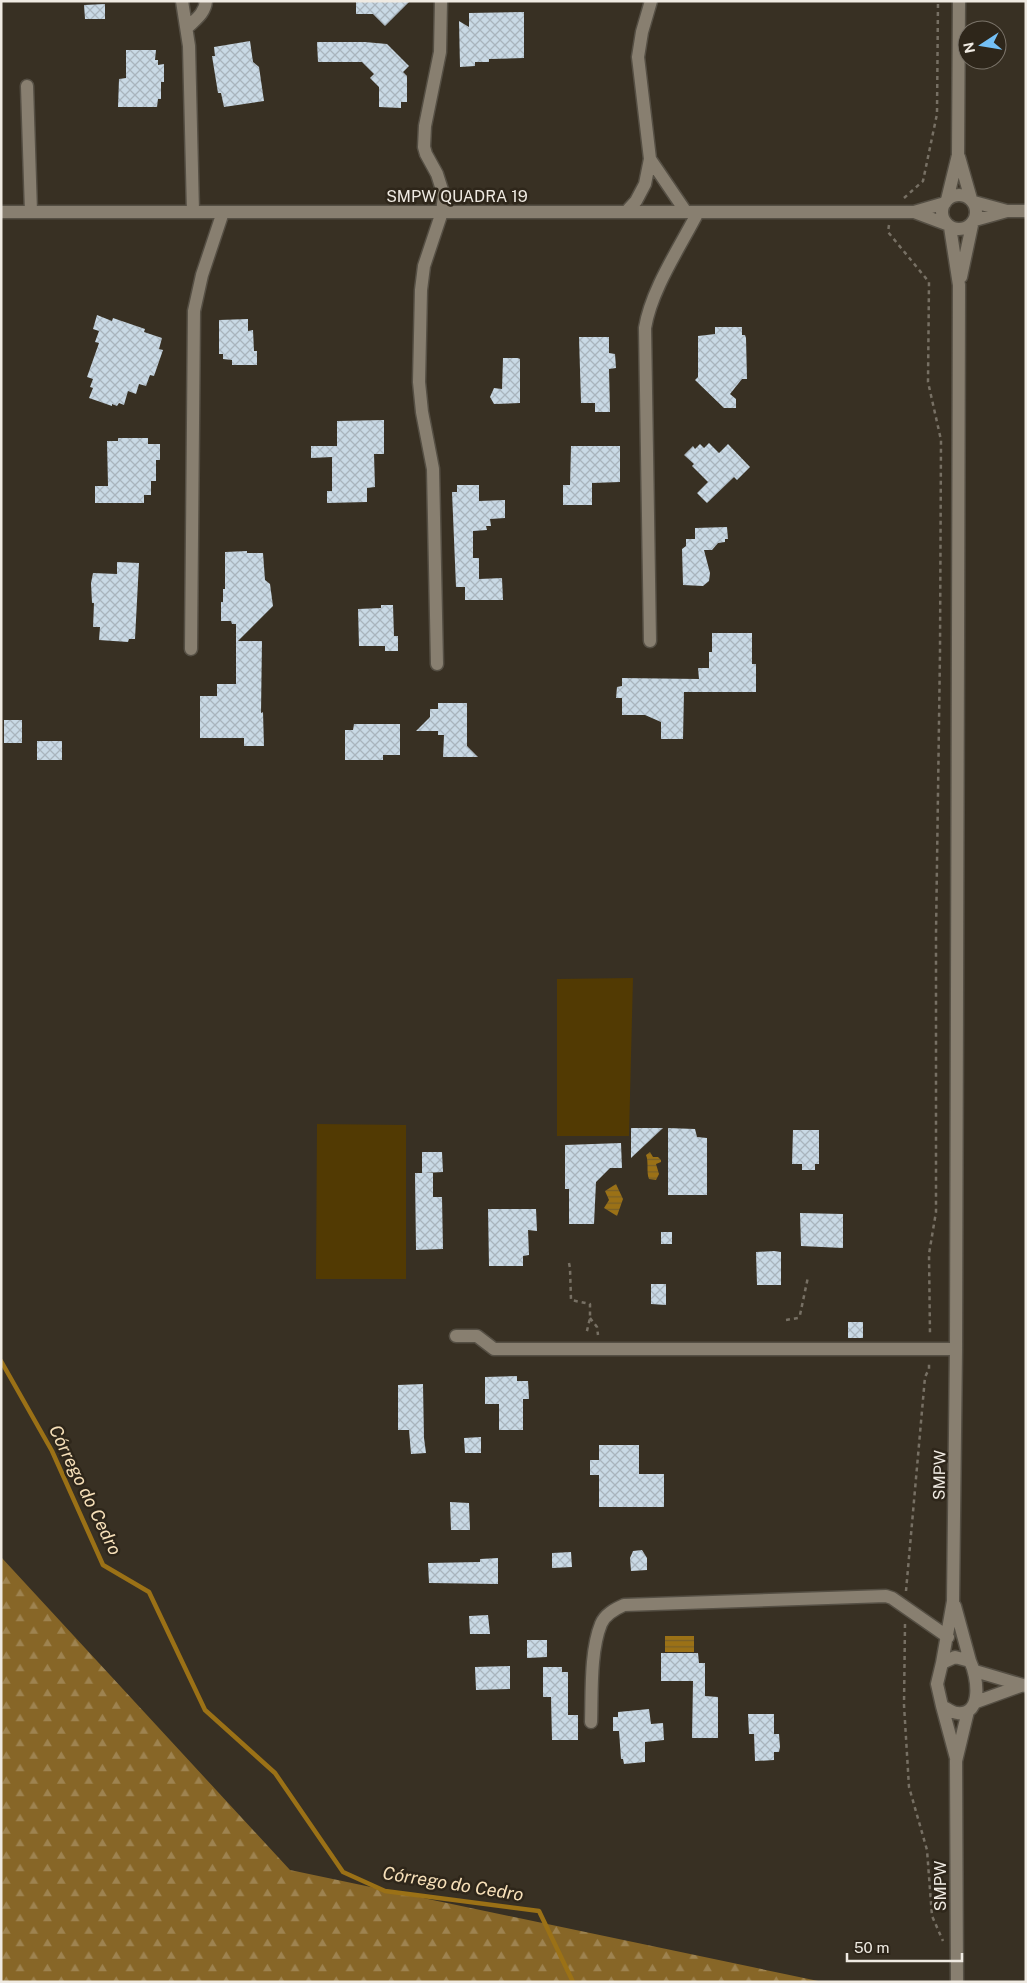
<svg xmlns="http://www.w3.org/2000/svg" width="1027" height="1983" font-family="'Public Sans',sans-serif">
<style>
.forest{fill:url(#forest-firs)}
.garden{fill:#523a03}
.water{fill:url(#water-rules)}
.lines{fill:none;stroke-linecap:round;stroke-linejoin:round}
.stream{stroke:#9b7116;stroke-width:4.5}
.building{fill:url(#building-cross-hatch)}
.minor-casing{stroke:#554f44;stroke-width:15}
.path{stroke:#777064;stroke-width:2.5;stroke-dasharray:4 4;stroke-linecap:butt}
.minor{stroke:#887f70;stroke-width:12}
.labels{text-anchor:middle;stroke-width:5;stroke-linejoin:round;paint-order:stroke}
.street-label{font-size:16px;fill:#efeae2;stroke:#2e261a}
.water-label{font-size:18px;font-style:italic;fill:#f7e0b9;stroke:#2e261a}
</style>
<defs>
<pattern id="forest-firs" width="22" height="20" patternUnits="userSpaceOnUse" patternTransform="scale(1.25)"><rect width="22" height="20" fill="#876627"/><path d="M5 1l3.5 6h-7zM16 11l3.5 6h-7z" fill="#9e8350"/></pattern>
<pattern id="water-rules" width="6" height="5" patternUnits="userSpaceOnUse" patternTransform="scale(1.25)"><rect width="6" height="5" fill="#9b7116"/><path d="M0 2.5h6" fill="none" stroke="#7a6028"/></pattern>
<pattern id="building-cross-hatch" width="8" height="8" patternUnits="userSpaceOnUse" patternTransform="scale(1.25)"><rect width="8" height="8" fill="#c9d9e5"/><path d="M0 0l8 8M0 8l8-8" fill="none" stroke="#a9b4bd"/></pattern>
</defs>
<rect width="100%" height="100%" fill="#383023"/>
<path class="forest" d="M1,1557L290,1870L823,1982H1Z"/>
<path class="garden" d="M633,978L629,1136H557V979Z
M317,1124L406,1125V1279H316Z"/>
<path class="water" d="M650,1152L653,1157H658L661,1160V1162L656,1164L659,1174L656,1180L649,1179C646,1172 649,1162 646,1155Z
M616,1184L623,1199L617,1216L604,1208L609,1200L605,1191Z
M665,1636H694V1652H665Z"/>
<g class="lines">
<path class="stream" d="M1,1361L52,1451L103,1565L149,1592L205,1710L275,1773L343,1872L385,1891L539,1911L573,1982"/>
</g>
<path class="building" d="M356,1H410L385,26L373,14H356Z
M105,4V19H85L84,5Z
M524,12V58L489,59V62H475V66L460,67L459,21L469,27V13Z
M250,41L253,62L259,67L264,101L224,107L221,93H218L212,56H215L214,47Z
M317,42H365L387,44L409,66L403,72L407,76V102H401V108L379,107V87L370,78L374,74L362,62H318Z
M126,50H156L155,60H158V65L164,64V82H161V99H158L157,107H118L119,79L126,78Z
M97,315L112,321L113,318L145,329L144,332L162,338L159,349L163,350L154,376L150,375L146,386L139,384L136,394L128,391L124,405L119,403L117,406L112,404V406L89,398L93,388L90,387L93,379L87,377L99,343L95,342L99,331L93,329Z
M248,319V331L253,330L254,351H257V365H232V360L223,359V354H219V320Z
M715,327H742V335H745L746,338L747,379H742L730,394L736,399V408H724L695,380L698,377V336L715,334Z
M579,337H609V353L615,354L616,368L609,369L610,412H595V403H581Z
M503,358H518L520,359V403L494,404L490,397L494,388L502,389Z
M384,420V454H374L375,487L367,488V502L327,503V491H332V457L311,458V446H337V421Z
M118,438H148V444H160V460H156V481H151V495H144V503H95V486H108L107,441H118Z
M709,443L719,453L728,444L750,467L737,480L734,477L707,503L697,493L708,482L692,466L694,464L684,455L693,446L695,449L700,444L704,448Z
M571,446H620V482L592,483V505H563V485H570Z
M457,485H479V501L505,500V518L490,519L491,526H486L487,530L473,531V558H479V579L502,578L503,600H465V587H456L452,492H457Z
M727,527L728,539H725V542L718,543L712,550H704L710,573L709,581L703,586L683,585L682,549L686,546V539H695V528Z
M247,551V553H263L265,580L270,584L273,606L238,641H262L261,713L263,712L264,746H244V738H200V696H217V684H236V624H232L231,621H221V602H223V589H225V552Z
M117,562L139,563L135,639H129L128,642L99,640L100,627H93L94,603H92L91,583L93,573L117,574Z
M381,605H393L394,636H398V651H385V646H359L358,609L381,608Z
M712,633H752V664H756V692H684L683,739H661V722L645,715H622V698H616L617,687L622,686V678L699,679L698,668H709V652H712Z
M438,703H467V746L478,757H443L444,735H438V731H416L430,717V709H438Z
M4,720H22V743H4Z
M354,724H400V755H383V760H345V730H353Z
M37,741H62V760H37Z
M631,1128H663L631,1158Z
M668,1128L695,1129L697,1137L707,1138V1195H668Z
M793,1130H819V1164H815V1170H802V1164H792Z
M621,1143L622,1168H610L596,1182L594,1224H569V1189H565V1145Z
M422,1152H442L443,1172L424,1173H433V1197H442L443,1249L416,1250L415,1173H422Z
M488,1209H536L537,1231L528,1230L529,1255L523,1256V1266H489Z
M800,1213L843,1214V1248L801,1246Z
M661,1232H672V1244H661Z
M774,1251L781,1252V1285H757L756,1252Z
M651,1284H666V1305L651,1304Z
M848,1322H863V1338H848Z
M517,1376V1381H528L529,1399H523V1430H499V1404H485V1377Z
M423,1384L424,1438L426,1453L411,1454L409,1430H398V1385Z
M481,1437V1453H465L464,1438Z
M599,1445H639V1474H664V1507H599V1475H590V1460H599Z
M450,1502L469,1503L470,1530H451Z
M642,1550L647,1558V1570L631,1571L630,1558L633,1551Z
M571,1552L572,1567L552,1568V1553Z
M498,1558V1584L429,1583L428,1563L480,1562V1559Z
M488,1615L490,1634H470L469,1616Z
M527,1640H547V1657L527,1658Z
M661,1653H698L699,1663H705V1696L718,1697V1738H692L693,1681H661Z
M510,1666V1689L476,1690L475,1667Z
M543,1667H562V1672H568V1715H578V1740H552L551,1697H543Z
M649,1709L651,1724L663,1723L664,1740L645,1742V1762L624,1764L623,1759H621L619,1731H613V1717H618V1712Z
M748,1714H774V1734H779L780,1747L779,1752H774V1760L755,1761L754,1734H749Z"/>
<g class="lines">
<g class="minor-casing">
<path id="minor" d="M182,1L189,46L193,212
M188,27C196,19 205,13 206,1
M27,86L31,212
M959,157L971,199
M650,159L686,212
M942 212a17 17 0 1 1 34 0a17 17 0 1 1-34 0Z
M947,200L958,155L959,1
M974,202L1007,211H1026
M1,212H914L945,203
M626,212L636,201L645,184L650,159L638,57L642,32L651,1
M914,212L946,224
M975,220L1007,211
M961,277L972,225
M650,641L645,328C651,290 680,247 698,212
M191,649L194,311L202,275L223,212
M437,664L433,469L422,412L419,382L421,290L424,266L442,212L444,196L437,174L426,154L424,147L425,126L440,52L441,1
M456,1336H477L494,1349H956
M955,1606L970,1661
M955,1657L970,1661C977,1675 984,1716 957,1713C953,1713 946,1708 942,1706L937,1684L942,1663Z
M942,1663L953,1601L956,1349L959,285L950,227
M975,1671L1026,1686
M976,1702L1023,1685
M942,1706L956,1758
M591,1722C592,1693 590,1651 601,1624C605,1614 615,1609 624,1605L886,1596L892,1598L948,1637
M957,1982L956,1761L968,1711"/>
</g>
<path class="path" d="M904,198L923,181L937,114L938,1
M889,225L888,232L929,282L928,382L941,440L940,652L936,934V1212L929,1254L930,1335
M569,1263L570,1268L571,1300L590,1304V1318L586,1335
M590,1318L597,1327L598,1335
M786,1320L798,1318L800,1315L808,1277
M906,1591L925,1377L929,1369V1363
M905,1624L904,1705L909,1787L927,1850L932,1916L943,1941"/>
<use href="#minor" class="minor"/>
</g>
<g class="labels">
<g class="street-label">
<text x="457" y="202">SMPW QUADRA 19</text>
<text transform="translate(939 1475) rotate(-89)" y="6">SMPW</text>
<text transform="translate(940 1886) rotate(-90)" y="6">SMPW</text>
</g>
<g class="water-label">
<text transform="translate(85 1490) rotate(64)" y="6">Córrego do Cedro</text>
<text transform="translate(453 1884) rotate(9)" y="6">Córrego do Cedro</text>
</g>
</g>
<rect width="1027" height="1983" fill="none" stroke="#efeae2" stroke-width="5"/>
<g transform="translate(982 45) rotate(258)"><circle r="24" fill="#2e261a" stroke="#7b746a"/>
<path d="M0-4L9 19L0 12L-9 19Z" fill="#74c0f6"/>
<text y="-8" font-size="14" font-weight="bold" text-anchor="middle" fill="#efeae2">N</text>
</g>
<path d="M847 1953v8h115v-8" fill="none" stroke="#efeae2" stroke-width="2.5"/>
<text x="854" y="1953" font-size="15" fill="#efeae2" stroke="#2e261a" stroke-width="4" paint-order="stroke">50 m</text>
</svg>
